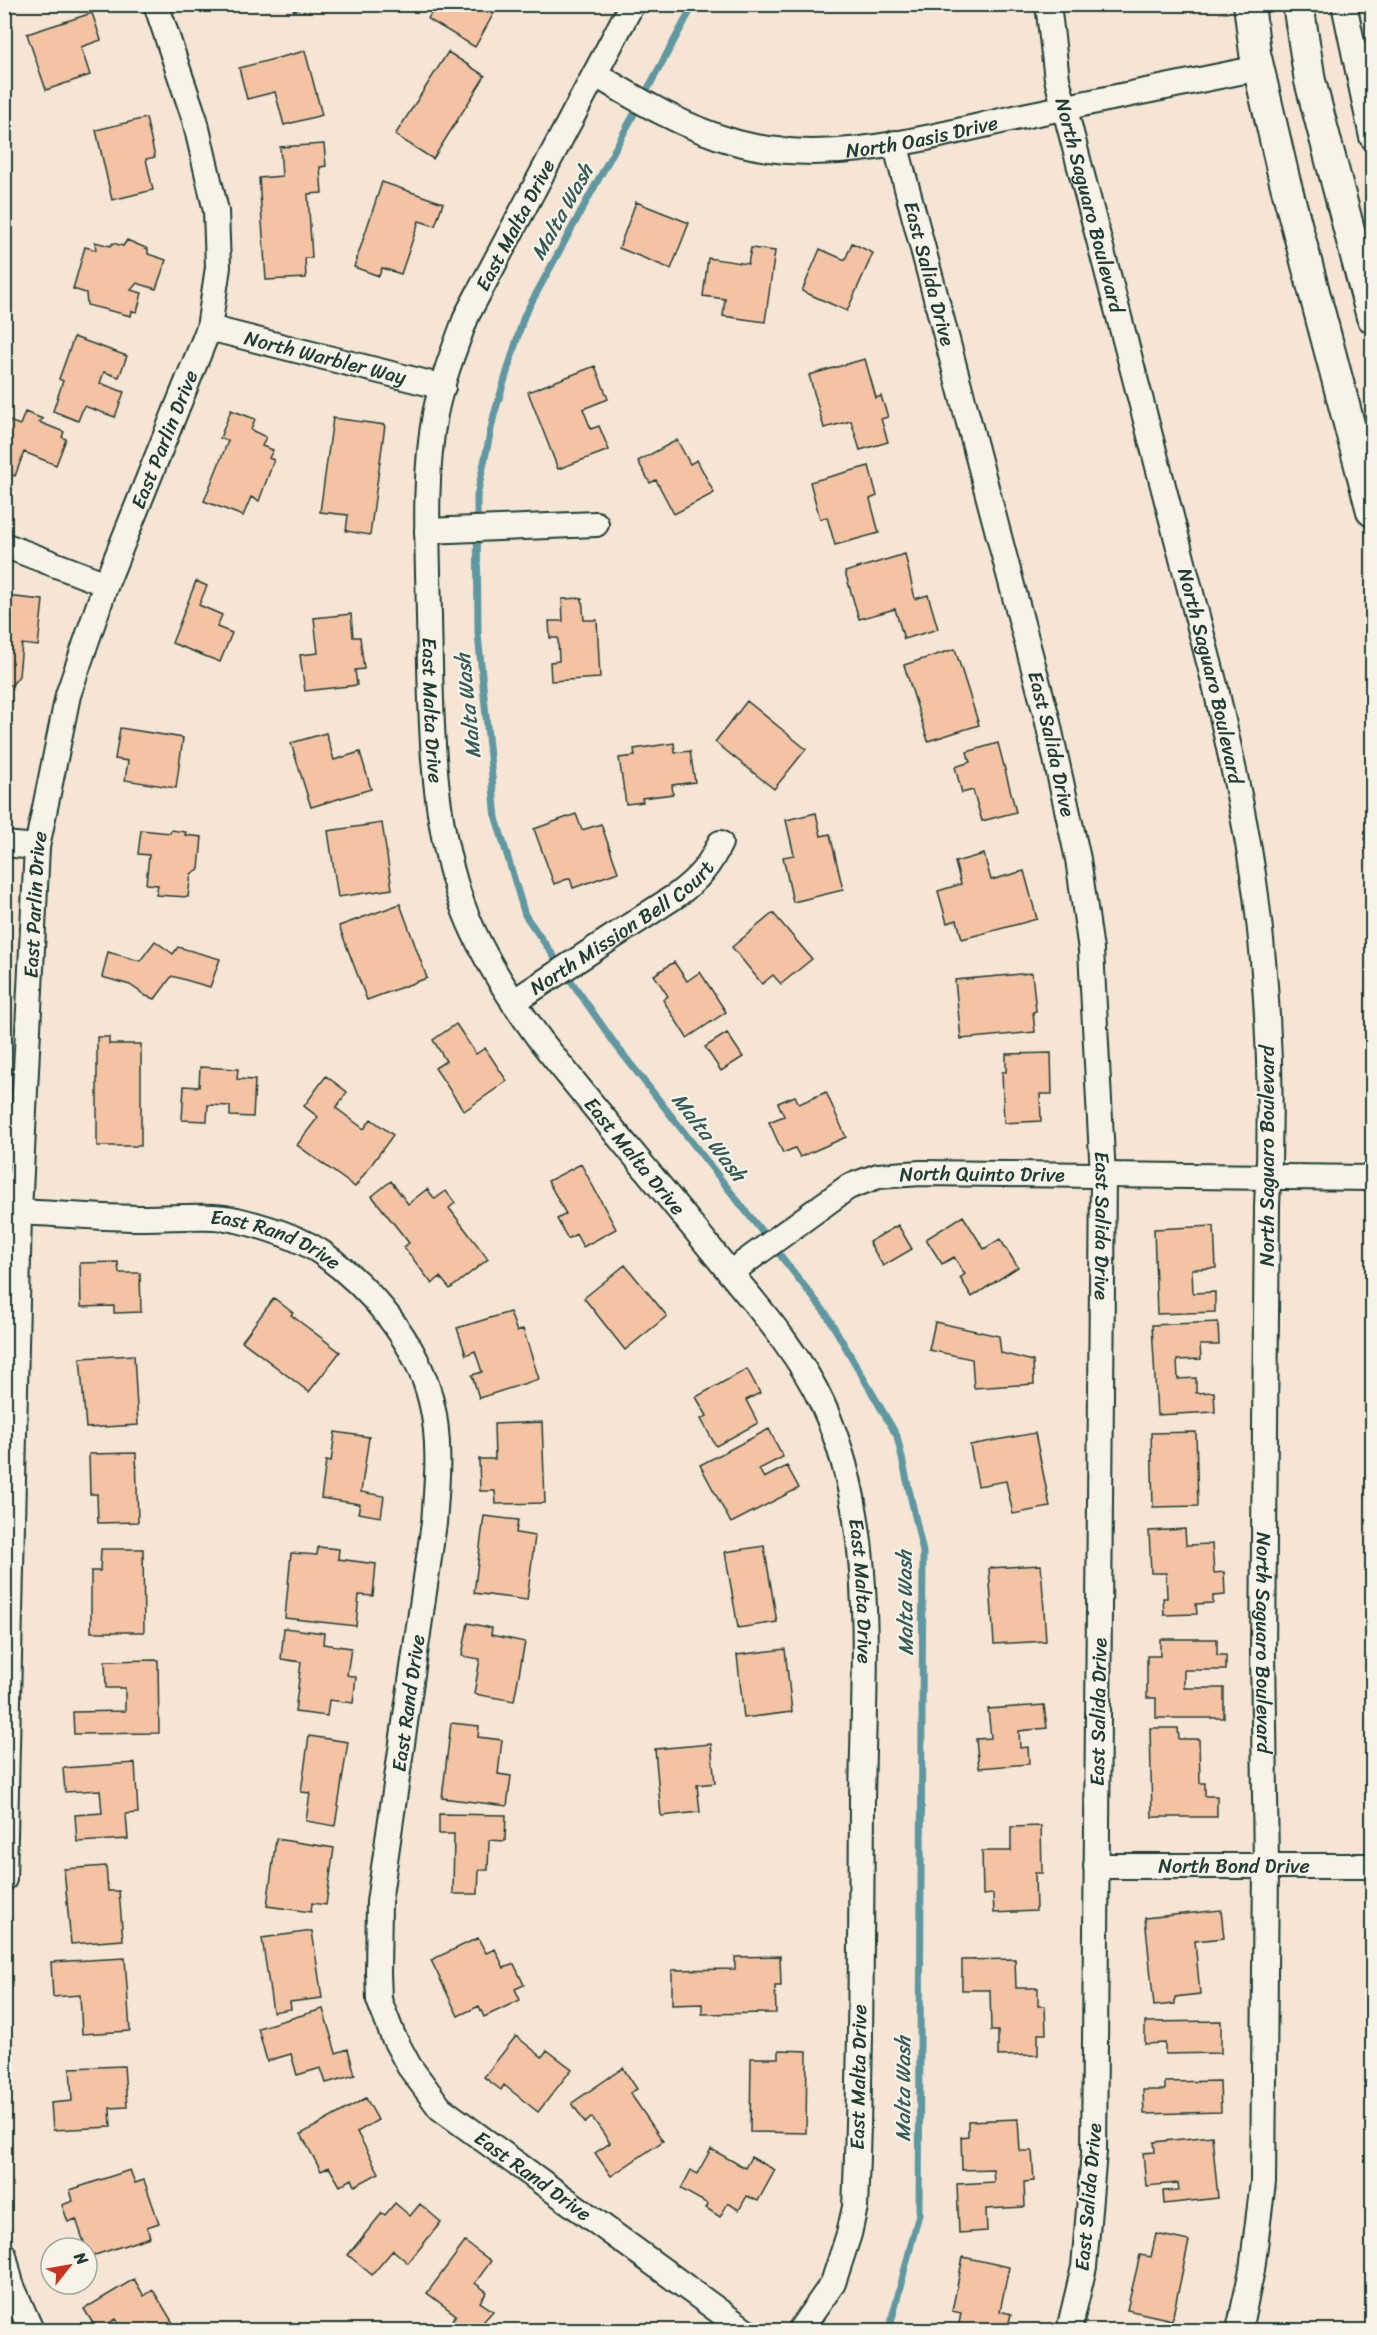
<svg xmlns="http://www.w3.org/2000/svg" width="1377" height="2335" font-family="Sriracha,sans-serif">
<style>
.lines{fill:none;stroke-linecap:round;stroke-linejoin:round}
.stream{stroke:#6098a2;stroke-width:7}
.building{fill:#f4c3a4;stroke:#1f3d34;stroke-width:1.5}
.minor-casing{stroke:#1f3d34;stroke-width:28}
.major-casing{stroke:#1f3d34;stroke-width:34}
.minor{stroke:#f7f3e8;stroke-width:24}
.major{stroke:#f7f3e8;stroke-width:30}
.labels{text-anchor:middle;stroke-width:4.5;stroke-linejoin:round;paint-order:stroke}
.street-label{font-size:20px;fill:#1f3d34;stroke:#f7f3e8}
.water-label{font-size:21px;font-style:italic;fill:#355b59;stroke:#f7f3e8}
</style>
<rect width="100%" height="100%" fill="#f6e5d4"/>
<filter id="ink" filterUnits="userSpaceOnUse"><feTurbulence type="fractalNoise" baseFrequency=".0167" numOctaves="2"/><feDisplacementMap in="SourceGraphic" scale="12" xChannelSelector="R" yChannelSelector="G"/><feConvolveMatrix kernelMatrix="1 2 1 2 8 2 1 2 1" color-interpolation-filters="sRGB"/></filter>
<g filter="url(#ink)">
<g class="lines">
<path class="stream" d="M694,4L524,316L494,415L477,496L478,634L496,818L525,915L615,1044L827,1315L897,1436L923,1552L919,2214L889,2330"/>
</g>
<path class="building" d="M291,4H312L294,11Z
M436,4H499L475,47L428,19Z
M92,13L101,40L81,47L90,75L46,90L27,34Z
M305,51L322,115L284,125L275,92L247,99L239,68Z
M448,52L485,76L433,159L395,135Z
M146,118L155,157L146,159L153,190L112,200L96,130Z
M324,144L326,166L320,167L322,193L308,194L312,258H305L306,278L266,280L259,178L282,176L280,147Z
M382,182L443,203L435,226L419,221L401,274L382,268L379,276L354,267Z
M636,202L689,223L671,269L619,248Z
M127,240L148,249V254L166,260L156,289L137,283L131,290L142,293L137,312L132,311L131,316L87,305L86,293L73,289L85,247L96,250L95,242L110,246L113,243L123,246Z
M852,243L873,253L847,311L802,291L820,249L845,260Z
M751,248L775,251L765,322L723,316L725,299L703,296L708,258L748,264Z
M74,337L127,356L119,377L104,372L100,383L124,392L115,417L84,406L78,421L53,411L63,381L59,379Z
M865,359L876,398L881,396L888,417L881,419L888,442L860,450L851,421L824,428L809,375Z
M595,366L608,399L583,409L591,429L599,426L609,450L558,469L528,392Z
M231,410L255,419L251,430L266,437L262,446L273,450L269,458L274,460L259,501L251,497L243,516L204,501L228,441L220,438Z
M25,412L43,419L39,422L64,432L62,437L66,439L56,465L24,452L15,476L10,474L4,477V419L20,425Z
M333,418L385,425L370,535L346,531L348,515L320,512Z
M677,440L690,464L697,460L714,493L674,514L656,480L650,483L638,461Z
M869,466L877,496L870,499L879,533L835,545L827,517L820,519L810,482Z
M905,554L915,599L928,595L938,629L904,639L895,609L859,619L845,572Z
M196,581L207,586L199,605L222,615L217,627L232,633L220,662L172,643Z
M4,585L6,586V596L43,600L38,646L22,644L19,676L12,685H4Z
M582,598L584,620H597L600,678L551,681L550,662L559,661L558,638H550L549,621H563L562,599Z
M351,614L353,637H360L364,669L355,670L357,685L305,691L300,655L318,653L314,618Z
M955,649L979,725L928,741L904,665Z
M747,701L806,749L774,789L715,742Z
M120,728L183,738L176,788L125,780L128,761L115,759Z
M326,733L334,760L360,752L371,789L311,807L291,743Z
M674,743L675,753L690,751L695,782L672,785L673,794L642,798L643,802L626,804L619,758L635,756L634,749Z
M998,743L1016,812L982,821L973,790L962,793L955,767L970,762L967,752Z
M816,813L821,836L830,834L843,890L793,902L783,857L794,855L786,820Z
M576,814L582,830L601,824L618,872L573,888L570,878L554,884L534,829Z
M382,823L392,889L338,897L328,831Z
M141,830L170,833L171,830L186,832L185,835L202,837L199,869L191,874L188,897L156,895L158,885L146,884L149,855L138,854Z
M984,854L991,880L1024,871L1037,919L962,939L957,920L947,923L938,891L961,884L955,862Z
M400,904L427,978L367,1000L339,926Z
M773,913L812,959L781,984L773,975L762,984L732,947Z
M155,941L173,954L178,947L220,959L210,987L172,976L155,999L146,996L130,985L102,977L108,952L140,961Z
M674,962L687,981L700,972L726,1012L687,1038L663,1000L668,996L654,975Z
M1032,973L1036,1011L1033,1012L1035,1032L961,1039L955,980Z
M456,1024L476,1054L485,1048L507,1081L464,1111L435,1068L446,1061L433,1040Z
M727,1033L743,1057L721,1071L705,1047Z
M97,1037H109V1044H141V1146H97Z
M1051,1053L1052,1094H1040L1041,1121L1004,1123L1002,1072H1006V1054Z
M200,1067L238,1069L237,1079L255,1080L253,1117L230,1116V1106L208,1105L207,1121L182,1120L184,1086L199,1087Z
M326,1076L347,1092L336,1108L364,1129L371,1119L393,1135L355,1187L297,1145L318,1117L304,1106Z
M826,1092L846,1137L800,1157L795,1148L783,1153L769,1122L784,1116L778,1103L795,1096L799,1104Z
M581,1164L616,1229L583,1247L576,1234L568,1239L557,1219L566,1214L548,1181Z
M391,1181L408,1204L427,1189L435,1199L446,1191L455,1203L449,1208L488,1259L450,1289L440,1277L432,1284L404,1247L409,1243L372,1196Z
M963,1216L984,1249L1000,1239L1018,1267L972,1297L960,1278L965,1274L954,1257L942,1264L926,1239Z
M898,1225L912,1249L883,1266L869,1242Z
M1214,1226L1216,1268L1192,1269L1193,1293L1215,1292V1312L1157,1314L1154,1229Z
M118,1262L119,1273H140L141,1312L114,1313V1306L81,1307L80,1263Z
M625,1265L667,1316L625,1350L584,1298Z
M274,1298L293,1313L291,1315L340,1352L309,1392L242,1341Z
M510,1312L517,1332L523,1329L539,1379L479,1398L472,1375L482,1372L475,1351L466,1355L457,1328Z
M935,1322L999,1336L1001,1353L1033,1361L1034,1384L974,1388L972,1359L929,1350Z
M1218,1322L1219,1345H1200L1201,1359L1177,1360L1178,1379L1196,1378V1393L1214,1392L1215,1412L1157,1415L1152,1325Z
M134,1355L138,1425L86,1428L80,1358Z
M747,1369L760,1393L746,1400L758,1423L716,1446L701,1419L707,1416L696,1397Z
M542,1422L545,1503L496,1504L495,1491H480L479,1459H495L494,1424Z
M769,1429L783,1457L759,1469L764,1478L787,1466L799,1488L731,1523L700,1465Z
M335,1432L369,1437L361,1492L384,1496L381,1517L358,1513L360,1504L321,1498L326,1461L331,1462Z
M1196,1432L1198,1506L1153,1507L1151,1433Z
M1035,1433L1050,1507L1013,1514L1006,1481L978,1486L970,1445Z
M136,1453L138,1522L98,1523L97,1494H90L89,1454Z
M484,1516L518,1520L516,1533L535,1536L527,1600L474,1593Z
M1185,1529L1186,1545L1212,1544L1214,1573L1224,1572L1225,1595L1213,1596V1603L1196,1604L1197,1614L1164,1615L1163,1598H1167L1166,1573H1151L1149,1531Z
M764,1546L777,1622L738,1628L725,1552Z
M318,1547L339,1549L338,1559L376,1564L373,1596L359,1595L356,1626L285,1618L291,1553L317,1555Z
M101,1549H143L144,1632H91V1571H100Z
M1041,1565L1046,1641L994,1644L989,1568Z
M468,1623L492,1628L491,1635L525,1642L514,1701L474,1694L480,1659L462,1656Z
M284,1628L324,1633L323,1644L351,1648L347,1675L356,1677L353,1703L329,1700L327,1716L295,1712L301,1662L281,1659Z
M1160,1639H1217V1655H1226V1670H1184V1688H1224V1718H1156V1698H1147V1656H1160Z
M785,1649L792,1712L744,1718L737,1655Z
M158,1660L159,1733L74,1734L73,1712L125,1711V1688H106L105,1661Z
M1044,1705L1047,1728L1019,1731L1020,1748L1028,1747L1029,1764L979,1768L976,1739L991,1738L988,1709Z
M451,1723L479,1726L478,1737L502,1740L498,1774L511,1776L507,1806L442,1798Z
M1150,1728H1178L1179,1739H1199L1200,1783H1205V1796H1217V1817H1152Z
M309,1736L348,1742L335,1826L306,1821L310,1793L301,1792Z
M711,1744L715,1783L697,1785L700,1812L661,1816L655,1749Z
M135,1763L138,1813L126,1814L128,1839L77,1842L75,1815L102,1813L100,1790L65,1792L63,1768Z
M439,1814L506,1815L505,1841L489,1840L488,1870H479L478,1894H453L454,1834H439Z
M1041,1826L1042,1873H1035L1036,1911L994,1913L993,1894L983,1895L982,1851H1011V1827Z
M276,1839L334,1848L326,1905L312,1903L311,1912L267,1906Z
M106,1866L108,1891H119L123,1940L71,1944L64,1869Z
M1221,1910L1224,1938L1195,1941L1200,1994L1175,1997V2004L1154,2006L1145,1918Z
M312,1931L322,1998L290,2002L291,2009L273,2012L262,1938Z
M478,1938L486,1953L495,1949L504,1968L514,1964L524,1985L515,1989L520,2000L484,2017L479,2006L458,2016L431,1960Z
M780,1956L781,1986H775L776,2013L702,2014V2004L672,2005V1970L735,1969V1957Z
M125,1958L130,2031L82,2034L80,1995L53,1997L51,1962Z
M1015,1959L1016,1988H1038V2006H1045L1046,2034H1038V2055L998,2056V2031H991L990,1990H962V1960Z
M323,2009L336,2053L348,2049L355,2075L326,2083L321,2068L297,2075L291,2054L267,2061L258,2028Z
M1221,2021V2053L1165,2054V2043L1145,2044V2022Z
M516,2036L542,2057L547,2050L572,2069L538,2112L504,2085L501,2090L484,2077Z
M779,2050L807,2051L806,2133L750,2132L751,2058H779Z
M124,2066L127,2107L110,2108L111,2127L53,2130L51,2103L72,2101L70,2068Z
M623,2068L637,2089L630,2093L663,2141L611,2176L595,2153L610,2143L592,2117L585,2123L572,2103Z
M1220,2081L1221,2112L1144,2114L1143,2090H1165V2082Z
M366,2098L378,2120L357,2132L379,2173L355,2186L352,2179L340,2186L329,2167L321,2171L301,2134Z
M1018,2119L1020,2151H1032L1034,2181L1024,2182L1025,2207L986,2209L987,2231L959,2233L957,2184L994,2182L993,2169L962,2170L961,2137L968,2136V2121Z
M1212,2136L1218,2198L1164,2204L1163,2191L1179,2190L1178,2183L1146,2186L1143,2153L1155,2152L1154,2142Z
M711,2149L745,2168L751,2157L775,2170L758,2201L747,2196L739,2210L728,2203L720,2217L706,2208L708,2204L681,2189L691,2170L697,2174Z
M130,2170L135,2183L144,2180L159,2223L147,2227L150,2237L89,2257L76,2219L68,2222L62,2205L73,2201L70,2190Z
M395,2203L410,2216L420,2204L441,2222L408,2263L393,2250L372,2275L348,2255L382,2213L385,2215Z
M1156,2234L1189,2241L1172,2320L1127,2310L1140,2255L1151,2257Z
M465,2242L491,2261L475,2283L487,2292L480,2302L493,2311L476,2330H445L456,2315L427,2293Z
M963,2257L1009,2267L1000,2311L1011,2314L1007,2330L958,2329L961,2313L952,2311Z
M134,2279L144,2296L153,2290L173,2323L164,2328L165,2330H123L116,2319L97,2330L84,2309Z"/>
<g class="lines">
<g class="minor-casing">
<g id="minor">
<path id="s1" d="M632,4L467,315C455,347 442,380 435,414C423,481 428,549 429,617C431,705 430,797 455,882C471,940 506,993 541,1041C599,1114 660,1185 718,1258C755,1304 797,1349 822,1403C879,1526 863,1673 862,1805C861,1939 861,2073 855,2207L849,2234L833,2283L800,2330"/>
<path id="s2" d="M1048,4L1057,79L1216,689C1231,757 1247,826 1256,896C1269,998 1273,1103 1267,1206L1263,1651L1266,1866L1263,2182L1252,2270L1239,2330"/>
<path d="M1344,4L1372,137"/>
<path id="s3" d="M595,74C639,101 687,129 738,143C834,168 934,135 1028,115C1105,99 1182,83 1259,68"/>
<path id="s4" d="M895,143L1047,718L1078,859L1091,950L1103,1176L1094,2152L1084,2267L1069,2330"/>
<path id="s5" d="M209,328L443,387"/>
<path d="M427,531L596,524"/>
<path d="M4,545L106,584"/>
<path d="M4,844L37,847"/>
<path id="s6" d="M513,1002L677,895C698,879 709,867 720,843"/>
<path id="s7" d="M19,1212C61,1214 104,1218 146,1218C176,1218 208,1214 237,1220C266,1227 298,1237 322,1253C371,1288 417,1342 431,1401C441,1440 437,1483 434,1523L379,1902L378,1972L379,2000L393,2036L409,2066L440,2108L745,2330"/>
<path id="s8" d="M730,1273L848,1187L878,1176L921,1173L1372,1178"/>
<path id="s9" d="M1096,1866H1372"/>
<path id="s10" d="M4,1879L19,1212L37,847L68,695L106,584L209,328L218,267L216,211L195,120L156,4"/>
<path d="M4,2255L11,2284L31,2330"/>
</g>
</g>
<g class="major-casing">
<path id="major" d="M1249,4L1255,53L1284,178L1372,511
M1298,4L1310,81L1372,317"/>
</g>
<use href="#minor" class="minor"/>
<use href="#major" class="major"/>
</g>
</g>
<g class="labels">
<g class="street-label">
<text dy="7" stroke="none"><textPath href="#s3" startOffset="345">North Oasis Drive</textPath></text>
<text dy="7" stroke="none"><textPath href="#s2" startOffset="206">North Saguaro Boulevard</textPath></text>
<text transform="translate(515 225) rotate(-62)" y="7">East Malta Drive</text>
<text dy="7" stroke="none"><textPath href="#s4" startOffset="135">East Salida Drive</textPath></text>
<text dy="7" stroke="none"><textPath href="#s5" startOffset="120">North Warbler Way</textPath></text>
<text dy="7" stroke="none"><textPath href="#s10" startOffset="1461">East Parlin Drive</textPath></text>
<text dy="7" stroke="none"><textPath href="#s2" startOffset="692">North Saguaro Boulevard</textPath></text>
<text dy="7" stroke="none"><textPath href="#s1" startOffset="753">East Malta Drive</textPath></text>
<text dy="7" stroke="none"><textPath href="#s4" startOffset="621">East Salida Drive</textPath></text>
<text dy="7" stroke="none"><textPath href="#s10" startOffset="975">East Parlin Drive</textPath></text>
<text dy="7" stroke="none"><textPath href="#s6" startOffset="132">North Mission Bell Court</textPath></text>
<text transform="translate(1267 1156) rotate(-90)" y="7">North Saguaro Boulevard</text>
<text dy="7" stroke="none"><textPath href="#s1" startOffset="1257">East Malta Drive</textPath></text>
<text dy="7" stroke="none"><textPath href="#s8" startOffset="282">North Quinto Drive</textPath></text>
<text dy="7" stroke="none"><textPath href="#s4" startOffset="1107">East Salida Drive</textPath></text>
<text dy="7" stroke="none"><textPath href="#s7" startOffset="261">East Rand Drive</textPath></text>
<text dy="7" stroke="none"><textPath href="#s1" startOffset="1761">East Malta Drive</textPath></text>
<text dy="7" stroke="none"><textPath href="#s2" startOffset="1664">North Saguaro Boulevard</textPath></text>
<text transform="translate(408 1703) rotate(-82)" y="7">East Rand Drive</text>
<text transform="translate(1098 1712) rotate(-89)" y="7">East Salida Drive</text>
<text dy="7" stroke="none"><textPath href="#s9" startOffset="138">North Bond Drive</textPath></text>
<text transform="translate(858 2077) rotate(-89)" y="7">East Malta Drive</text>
<text dy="7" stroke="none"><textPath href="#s7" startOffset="1341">East Rand Drive</textPath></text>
<text transform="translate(1088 2197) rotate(-85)" y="7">East Salida Drive</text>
</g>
<g class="water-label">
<text transform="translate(562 212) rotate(-61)" y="7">Malta Wash</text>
<text transform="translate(468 706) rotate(-96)" y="7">Malta Wash</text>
<text transform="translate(709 1137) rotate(52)" y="7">Malta Wash</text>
<text transform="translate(905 1603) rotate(-91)" y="7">Malta Wash</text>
<text transform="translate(903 2089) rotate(-90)" y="7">Malta Wash</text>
</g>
</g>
<rect width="1377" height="2335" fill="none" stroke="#f7f3e8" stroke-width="24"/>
<rect x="12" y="12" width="1353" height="2311" fill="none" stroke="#1f3d34" stroke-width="2" filter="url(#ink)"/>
<g transform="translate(69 2266) rotate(59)"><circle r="28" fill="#f7f3e8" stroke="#a1aaa0" stroke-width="1.5"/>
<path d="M0-4.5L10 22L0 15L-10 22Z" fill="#c8321e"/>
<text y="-9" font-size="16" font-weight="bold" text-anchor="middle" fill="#1f3d34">N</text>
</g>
</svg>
